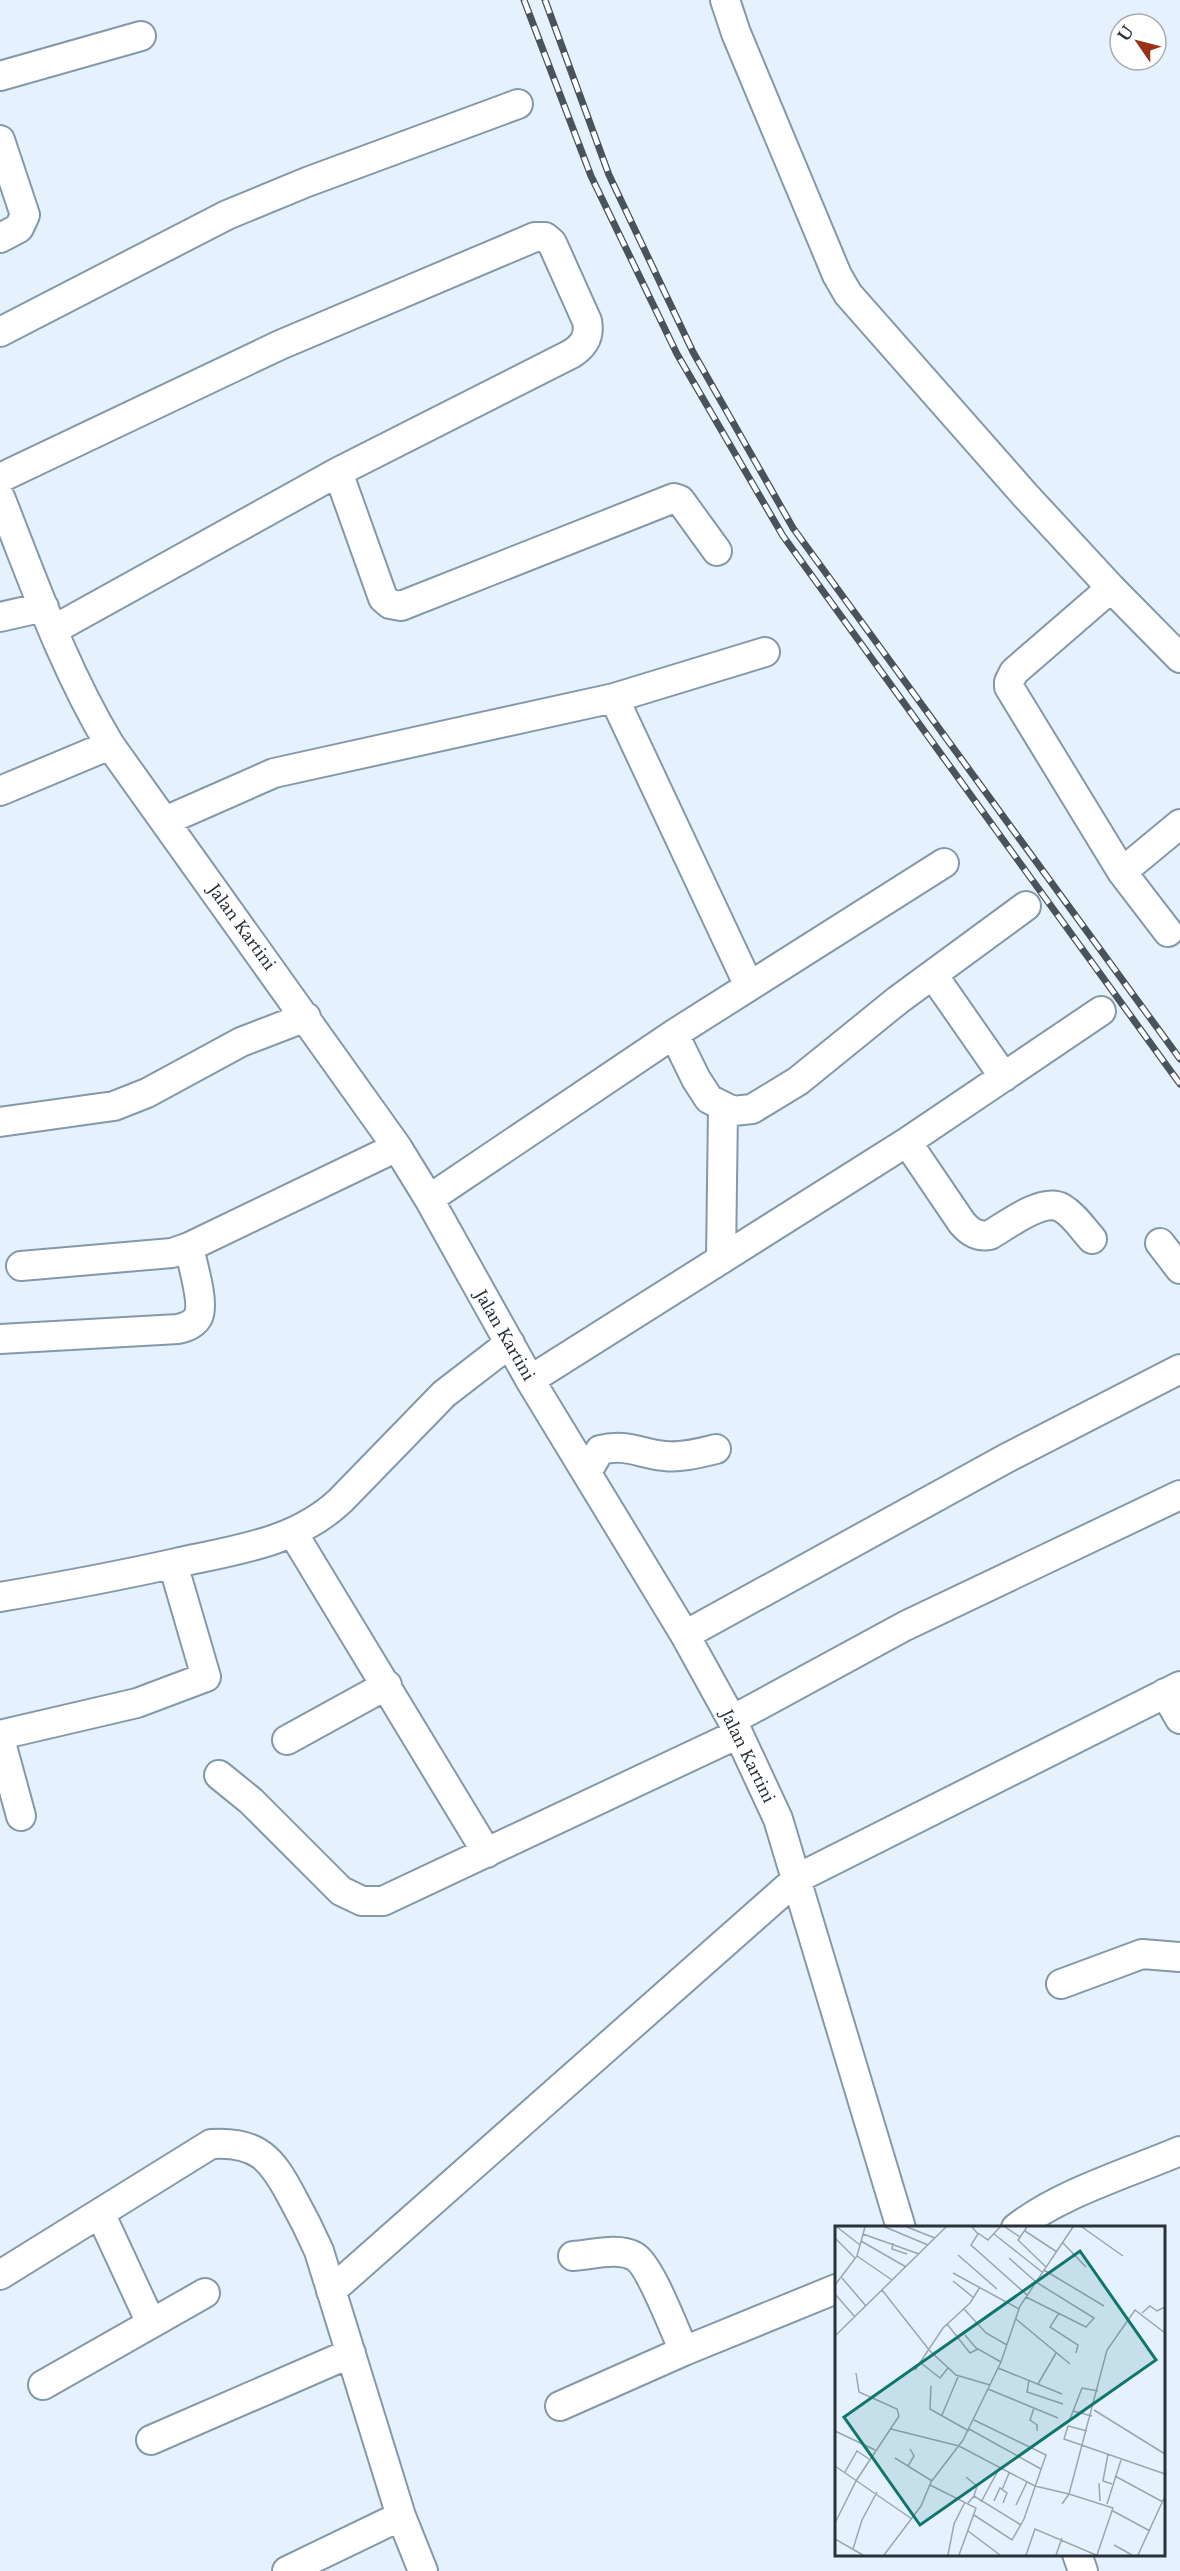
<svg xmlns="http://www.w3.org/2000/svg" width="1180" height="2571" font-family="'Libre Baskerville',serif">
<style>
.lines{fill:none;stroke-linecap:round;stroke-linejoin:round}
.minor-casing{stroke:#8498aa;stroke-width:32}
.minor{stroke:#fff;stroke-width:28}
.rail-casing{stroke:#4a535b;stroke-width:7}
.rail{stroke:#fff;stroke-width:4.5;stroke-dasharray:14;stroke-linecap:butt}
.labels{text-anchor:middle;stroke-width:6;stroke-linejoin:round;paint-order:stroke}
.street-label{font-size:16px;fill:#293139;stroke:#fff}
.inset-road{fill:none;stroke:#9aa5af;stroke-width:1.5}
.view{fill:#0f766e;fill-opacity:0.15;stroke:#0f766e;stroke-width:3}
.inset-edge{fill:none;stroke:#293139;stroke-width:3}
</style>
<rect width="100%" height="100%" fill="#e5f2fe"/>
<g class="lines">
<g class="minor-casing">
<path id="minor" d="M725,0L736,33L837,275L848,294L1025,495L1111,588L1180,658
M0,76L141,36
M0,140L25,215L19,228L0,238
M0,332L227,215L307,182L518,104
M338,472L383,598L390,604L401,606L674,498L680,500L717,551
M0,478L280,345L535,237H545L552,243L587,321C590,336 584,346 571,354L338,472L53,630
M0,497C33,580 63,667 110,745L397,1147L429,1199L530,1380L685,1635L732,1720L778,1819L901,2228
M1111,588L1014,672L1009,682V687L1122,872L1168,932
M0,617L44,607
M614,698L749,986
M0,791L110,745
M165,821L274,773L614,698L765,652
M1122,872L1180,824
M933,975L1004,1077
M674,1034L696,1079L709,1099L733,1111L752,1109L798,1081L898,1000L1026,906
M0,1122L114,1106L147,1093L241,1042L306,1017
M907,1142L962,1223C970,1232 977,1237 990,1235C1007,1225 1043,1197 1062,1208C1074,1215 1083,1229 1092,1239
M429,1199L674,1034L944,863
M1160,1243L1180,1269
M721,1259L723,1108
M21,1266L172,1253L189,1247L397,1147
M0,1339L178,1329C186,1327 193,1325 198,1317C205,1303 192,1263 189,1247
M530,1380L907,1142L1101,1011
M587,1472L600,1450C627,1443 640,1454 665,1456C681,1458 699,1453 716,1449
M293,1533L487,1853
M0,1597C59,1587 118,1576 176,1563C235,1550 296,1543 341,1500L444,1394L510,1343
M685,1635L1005,1459L1180,1369
M1165,1693L1180,1719
M732,1720L905,1626L1180,1495
M0,1735L137,1703L206,1677L173,1564
M0,1739L21,1816
M287,1740L387,1685
M219,1775L251,1801L341,1891L362,1901H383L738,1734
M1061,1984L1142,1954L1180,1957
M100,2213L151,2323
M1016,2228C1061,2193 1128,2173 1180,2151
M573,2256C591,2255 617,2247 634,2256C650,2264 675,2332 684,2351
M0,2275L211,2144C258,2141 272,2159 292,2197C302,2215 311,2233 319,2251L401,2516L423,2571
M331,2291L798,1878L1180,1686
M43,2385L205,2293
M560,2406L684,2351L836,2289
M151,2440L351,2353
M1077,2554L1083,2571
M287,2571L401,2516"/>
</g>
<use href="#minor" class="minor"/>
<g class="rail-casing">
<path id="rail" d="M524,0L591,176L677,354L783,536L1180,1084
M545,0L609,175L693,352L793,528L1180,1059"/>
</g>
<use href="#rail" class="rail"/>
</g>
<g class="labels">
<g class="street-label">
<text transform="translate(242 927) rotate(54)" y="6">Jalan Kartini</text>
<text transform="translate(505 1335) rotate(60)" y="6">Jalan Kartini</text>
<text transform="translate(748 1756) rotate(64)" y="6">Jalan Kartini</text>
</g>
</g>
<g transform="translate(835 2226)">
<rect width="330" height="330" fill="#e5f2fe"/>
<path class="inset-road" d="M2,1L25,19M50,1L93,19M72,1L100,12M137,1L143,8L136,19L192,69M170,1L185,11M192,1L183,14L211,41M247,1L288,30M190,5L222,26M143,7L153,14L165,1M28,8L84,28M159,8L207,46M0,12L20,32M26,15L71,41M58,17L57,23L72,28M228,17L251,41M123,29L162,63M22,30L57,54M174,32L201,56L259,92L251,101L191,71M209,44L269,80M118,47L184,83M7,52L31,80M118,55L139,72M0,59L22,30L30,1M47,64L95,125L121,149L155,159M0,68L20,91M129,83L151,107L172,119M224,87L215,101L243,119L241,127M307,87L315,80L322,85L330,81M181,93L235,138M112,98L135,127L143,123M130,109L141,122L166,136M0,110L111,1M86,137L105,152L113,142M163,142L227,168M80,144L108,102L135,77L145,61M194,154L192,166L228,178M203,158L221,127M96,160L95,183L134,205M153,163L223,192M199,182L195,194L202,199V205M259,184L330,228M238,185L257,190M107,189L123,151M235,193L247,162L263,165M56,203L124,220L200,260L234,268L227,278M134,203L206,243M0,205L40,224M252,205L233,200L229,213L330,248M273,228L268,255L277,258M60,232L97,255M0,240L77,293M73,240L79,230L75,223M10,246L22,225L34,233M280,250L328,276M131,251L142,260L139,270M264,257L265,275M95,259L141,282L124,329M167,264L174,247M159,275L165,262L172,267L168,277M146,276L165,241M133,277L139,270L186,299M272,278L286,234M181,279L192,256M278,285L315,305M139,289L177,314L189,293L211,229L139,194M0,297L21,255L64,190L62,183L24,166L21,147M133,305L165,329M0,313L28,329M279,319L297,329M18,323L27,294L42,266M49,329L86,280L96,256L128,214L166,136L185,80L238,1M113,329L119,298L130,276M191,329L200,303L261,329M221,329L227,312M262,329L278,282L234,268L272,124L300,84L330,107M303,329L330,270"/>
<path class="view" d="M245,25L321,134L85,299L9,191Z"/>
<rect width="330" height="330" class="inset-edge"/>
</g>
<g transform="translate(1138 42) rotate(305)"><circle r="28" fill="#ffffff" stroke="#a9adb0" stroke-width="1.5"/>
<path d="M0-4.5L10 22L0 15L-10 22Z" fill="#9a3218"/>
<text y="-9" font-size="16" font-weight="bold" text-anchor="middle" fill="#293139">U</text>
</g>
</svg>
